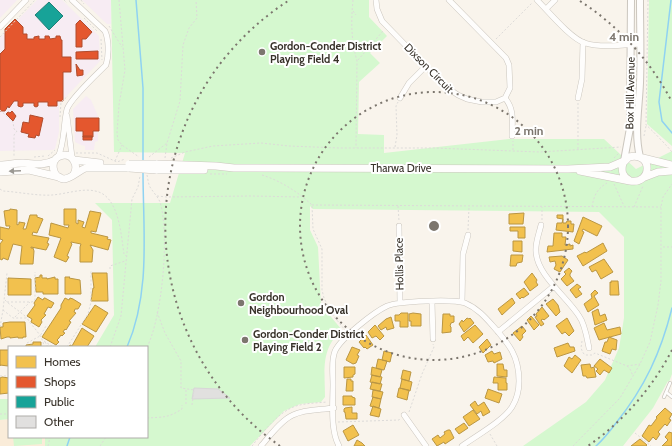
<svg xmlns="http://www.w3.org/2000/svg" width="672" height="446" font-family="Cabin,sans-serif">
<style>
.commercial{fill:#f7ecf3}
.built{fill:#faecd9}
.green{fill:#d5f8cf}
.homes{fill:#f2c14e;stroke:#ba9643}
.shops{fill:#e4572e;stroke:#b04c2d}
.public{fill:#17a398;stroke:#218177}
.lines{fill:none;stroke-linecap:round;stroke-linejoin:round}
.stream{stroke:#8fd2f2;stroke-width:1.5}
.building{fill:#e1e0df;stroke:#d8d6d8}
.service-casing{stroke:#cbc6be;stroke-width:4}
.minor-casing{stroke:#cbc6be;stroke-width:6}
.tertiary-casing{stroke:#cbc6be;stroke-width:8}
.secondary-casing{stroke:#cbc6be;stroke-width:8}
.path{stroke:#dddbd9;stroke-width:1;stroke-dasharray:2 2;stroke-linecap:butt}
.service{stroke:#fefdfc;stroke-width:2.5}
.minor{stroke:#fefdfc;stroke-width:5}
.tertiary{stroke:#fefdfc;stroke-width:6}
.secondary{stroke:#fefdfc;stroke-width:7}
.secondary-bridge-casing{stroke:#cbc6be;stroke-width:8;stroke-linecap:butt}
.secondary-bridge{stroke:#fefdfc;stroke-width:7}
.oneway{fill:#9b9893}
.ring{fill:none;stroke:#7c766e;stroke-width:2;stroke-dasharray:2 4}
.poi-dot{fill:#7c766e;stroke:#fff;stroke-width:1.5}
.labels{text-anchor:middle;stroke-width:4;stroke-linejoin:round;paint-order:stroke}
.poi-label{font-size:11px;font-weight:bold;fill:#38322a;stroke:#fff;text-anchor:start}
.street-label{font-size:11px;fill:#38322a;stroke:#fff}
.centre{fill:#7c766e;stroke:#fff;stroke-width:2}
.ring-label{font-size:12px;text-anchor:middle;font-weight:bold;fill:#7c766e;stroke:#fff;stroke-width:4;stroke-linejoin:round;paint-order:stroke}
</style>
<rect width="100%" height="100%" fill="#f9f4ec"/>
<path class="commercial" d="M0,0H17L0,18Z
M37,0H62L99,36L100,61L59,104V132L55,149L52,150L0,151V38Z
M82,0H111V24H107Z
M86,96L91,100L98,116V141L95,142L94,150H85V146L81,145L75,142L73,109Z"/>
<path class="built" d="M9,419V437H45V446H0V420Z"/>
<path class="green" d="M111,0H369V17L387,36L370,53L380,63L359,82L358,134L384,135V153L509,139H604L636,169L672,151V374L669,382L668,381L653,408L623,446H523L586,402L605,380L619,348L624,318V237L599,212L313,209L310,206V230L318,247L321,305L342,330C320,349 325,371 325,397L321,402L300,404L284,411L250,446H45V437H147V347H95L114,315L112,220L95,203H170L185,153L114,152Z
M649,0H672V146L647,124Z
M0,399H9V419L0,420Z
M13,437H42V444L14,446Z"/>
<path class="homes" d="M10,209L17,210V225L19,224V222L25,223L23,229H26L30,215H37V217L43,219L37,233L33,232L32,235L49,238L47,243L49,244L46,250L31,247V248H33L34,251L33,264H20L22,246L13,244L8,260L3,258L2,260L0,259V244L3,240L0,239V227L9,229L10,226H6L4,211L10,210Z
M64,209H76V223L78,224V220L84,222L82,227L85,228L90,211L101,213L96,232L91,231V233L108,237L107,239L111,240L108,250L90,245L93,250L92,262H80V247L81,244L71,242V243L72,244L67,256L69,257L66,262L54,257L61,238L49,235L51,223L68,228L69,225H64Z
M524,213L523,224H509V214Z
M557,215H563V223H566L567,221H571V224H574L573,232L556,230L557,223H562L563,219L557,218Z
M583,217L602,226L597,236L583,229L582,231L584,232L579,244L574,241Z
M510,227H525V238H518V231H510Z
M554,233H562V237H566L565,245L570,244V246L573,245V249L547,252L548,246H553Z
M513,241H522V252L513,251Z
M603,243L607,251L583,266L577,256L585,252L586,253Z
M511,255H523L522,262L517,263L516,266H510Z
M562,256L568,260L560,272L554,269L556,265L555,261L550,262L549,257Z
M604,259L613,272L601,279L596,270L592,272L589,267Z
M569,268L572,271L570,274V276L574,281L567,286L561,279L566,274L564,272Z
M92,273H107L108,301H91L93,288H94Z
M532,273L537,280L536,282L538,285L530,291L524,282Z
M40,275H42V278H47V279L55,277V279H58V294H43V292H36L35,278L40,277Z
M65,277H70L69,278L80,280L81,294H65Z
M8,278L31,279V295H8Z
M611,281H618L619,295H610V282L611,283Z
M577,284L581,287L578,289L582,294L576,298L570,290Z
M524,288L529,294L523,298L522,297L520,299L516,294Z
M595,290L598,293L594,296L599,305L588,312L584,304L592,298L591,294Z
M38,297L43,300L44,298H45L54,303L51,308L48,307L44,314L46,315L41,320L42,322L39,327L31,322L32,319L27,316L35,305L34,303Z
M65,298L69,300L70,298L73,299L81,304L78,309H75L74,312L76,313L69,321L71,322L66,330L65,329L63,332L65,333L62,336L61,335L59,338L57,340L59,342L56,345L42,337L61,308V305Z
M512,298L515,303L502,315L498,309Z
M553,299L558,305L560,312L556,316L546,304Z
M95,305L108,313L96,332L82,324Z
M542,307L549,316L544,320L543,319L541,320L544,324L541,326L535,317L537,316L536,314Z
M598,309L600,316L605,314L607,320L595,325L592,312Z
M401,313H408V327H400V321H395V315H399Z
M413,313L421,314V326H411V321H409V314Z
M443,314H450V316H454V322L451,323L450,326L451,327V332L442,333Z
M531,316L539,325L534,330L527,320Z
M391,317L394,328L387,330L386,327L381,330L378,326L386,319Z
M467,318L469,319L470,318L474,323L464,332L459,324L462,320L463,322Z
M567,318L574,331L569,336L565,332L562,334L556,326Z
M10,322H25L26,337H23V338H18V337L10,338V337H7L1,339L0,327H3V323Z
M604,323L607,330L620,327L621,334L599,340L594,328Z
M375,325L384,336L380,340L376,336L372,338L368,332Z
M475,325L483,334L473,343L468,337L464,341L461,336Z
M522,326L526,331L522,335L523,337L520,341L513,333Z
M82,328L94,336L87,347H69L70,345L72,346Z
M366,335L373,345L367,349L365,347L364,348L359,342Z
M609,337L617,340L616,350L612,349L610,354L602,351L605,342H607Z
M487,339L491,345L483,353L479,347Z
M33,342H41V347H26V345L33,344Z
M568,343L570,347H574L575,351L557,357L554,348Z
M352,347L360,350L357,355L359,356L356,363L353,364L346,360Z
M0,350H9L8,366L0,365V366Z
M384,351L392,353L390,362L382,360Z
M492,351L494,354L500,352L502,359L494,363L493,361L488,362L485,355Z
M575,355L581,360L572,373L564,366L569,357L572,359Z
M378,359L387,361L384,370L376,368Z
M600,359L612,368L609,373L604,370L600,375L596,371L598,369L594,366Z
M497,364H503L504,370H507V377L497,376Z
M590,364L591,368L594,367L596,377L587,378L586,376H583L581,365Z
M344,367H355V374L353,375V377L344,378Z
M372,367L382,370L380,377L371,375Z
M403,370L411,372L409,381L401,379Z
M372,375L382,377L380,384L370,382Z
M2,377L9,378V393L0,394V378Z
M494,377L506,378V383H507V390H498V383H493Z
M347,379H351V381H353V391H346Z
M402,379L412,382L410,391L400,388Z
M372,382L382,384L380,391L370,389Z
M399,388L409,390L407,400L397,397Z
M488,389L502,394L499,403L485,398Z
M373,390L383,392L381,399L372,397Z
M343,396H352V397L355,398V405H343Z
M373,397L381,399L379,408L370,406Z
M475,401L478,406L484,402L490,412L483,416L481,411L477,414L470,405Z
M373,406L381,409L379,417L370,415Z
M352,407V413H357V419H346L345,412H344V409L345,408Z
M665,408L672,414L669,419L671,420L667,426L665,424L658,432L660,434L656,440L653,437L649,442L642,436L649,425L651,426L657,418L656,417Z
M473,410L480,419L469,426L463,417Z
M464,423L468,428L459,434L455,429Z
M353,425L359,435L348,441L343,431Z
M448,430H450L454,438L445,444L444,442L437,446L432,439L438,435L440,438L445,434L444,432Z
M669,432L672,433V446H662L668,440L665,437Z
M640,439L647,445L646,446H631Z
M357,440L362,443L365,446H354Z"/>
<path class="shops" d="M15,19L23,27V34H27V39H34V37L39,36V39H45V36H49L50,39L56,38V36H60L61,40H62V57H71V72H63V101H57V106H48V102H38V106L36,107L34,106V103H23V106L21,107L18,106V101H14L9,108L8,106L5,111H0V54L5,49V29Z
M80,20L92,32L86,39H82V47H76V24Z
M98,51V59H76V52Z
M76,64L80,70H83V75L77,76Z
M12,111L16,116L13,121L6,114L8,112L10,113Z
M30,115L43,118L39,136L36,135L35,138L28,137L29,134L21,132L23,122L29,123Z
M76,118H99V131H93V137H83V131H76Z
M83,136H92V140H83Z"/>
<path class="public" d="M49,2L63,16L49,30L35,15Z"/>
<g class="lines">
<path class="stream" d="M136,0L143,88V162
M671,0L659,102L662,121L672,133
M127,347C151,292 143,230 143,172
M67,446L70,437
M596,446C604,439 610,431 616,423C645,387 661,352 672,308"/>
</g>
<path class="building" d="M194,388L218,389L230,398L192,399Z"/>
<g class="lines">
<g class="service-casing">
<path id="service" d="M666,392L672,397
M664,397L670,383"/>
</g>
<g class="minor-casing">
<path id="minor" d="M376,0L377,9L382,21L446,87L458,95L467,99L482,102H496L505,98L510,88L509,65L506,58L449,0
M537,0C548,11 571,39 585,43C600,48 624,45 640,44
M546,9L555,0
M0,27L26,0
M400,98L409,83L426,66
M505,98C515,110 512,122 512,136
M578,98L582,79L583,42
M67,116L72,157
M58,157C65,142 63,125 67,109C71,98 97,74 106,65C109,56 109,40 105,31L72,0
M541,225C539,234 535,243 536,252C537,275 567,297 579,316C585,324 587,338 589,348
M399,226L400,303
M432,302L433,339
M462,302L463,254L468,235
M498,332L554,286
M404,415L426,446
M261,446C269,437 281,420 293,415C305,409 320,410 334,408
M339,446C330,430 333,402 333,384C333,373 331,360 335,351C341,338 374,312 387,306C399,301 453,299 465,303C477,308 485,317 493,326C509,344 519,356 519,381C519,391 517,399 512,407C503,421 476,436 462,446"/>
</g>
<g class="tertiary-casing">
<path id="tertiary" d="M640,157C634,133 639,108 640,83C641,56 640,28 640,0
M624,161L630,128L631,0"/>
</g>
<g class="secondary-casing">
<path id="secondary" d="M643,158L672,165
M74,160L100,163
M156,164L216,166L234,168L568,169L610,167L624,161
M0,165C8,165 15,163 23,163C35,164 44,166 55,160
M156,170H204
M580,171L630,181C653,185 653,151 629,157L623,163C621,171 622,176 629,180
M0,172L29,170L59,177
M74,174C79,165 72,151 60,156C49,160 52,178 64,179C71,179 79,170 86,168H129
M645,177L658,172L672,171"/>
</g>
<path class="path" d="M64,0L67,3
M81,0L84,4
M119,0L125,70L119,105L117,133L118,140L122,145L139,157
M353,0C351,21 351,40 357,61L356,148
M648,0L646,125C649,127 670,149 672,152
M353,11L356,15
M84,18L97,31
M109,26L122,47
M0,37L35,0
M101,39L102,60
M496,39L532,3
M358,60L383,31
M0,110L13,122L14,129L17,131L14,135V156
M60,117L61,102L68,96
M644,136L646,126
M395,147L397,135L396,106L398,102
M578,149V103
M513,150V141
M76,153H97L117,162L125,159
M48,156L55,150
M34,157L45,156
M149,157L167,143
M165,158L167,143L180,101L183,45L189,28L197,18L196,0
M171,158L185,152L213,146L261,143L289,146L339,148H434L540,152L621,147
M614,158L619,153
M115,161L122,145
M210,174H227
M262,175C281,181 298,192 312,205L313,229L322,249V290L324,298L332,314L345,330
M614,184L624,206
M0,189L3,191C19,192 37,196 52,195C66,194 82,188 95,191C119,195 121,235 124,254L126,256
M157,196L167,197L251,196L301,197
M312,205L661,207
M398,206L399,221
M592,207C594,195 597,189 607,183
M634,207L643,186
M542,220V207
M468,230L469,207
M663,247H672
M110,269V266L125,261
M5,300C12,307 20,311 27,318
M7,302H32L35,300V272
M3,310L13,318H27C33,328 43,335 44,347
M157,312L165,333L181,361V388L194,390L192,405
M15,317L30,302
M0,327L3,310L7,273
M44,341L53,347
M582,341L581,348L583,353L586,355H592L595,353L627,366L640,364
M45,342L48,347
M27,343L40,336L46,326
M67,347L88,314L91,302V270
M110,347L121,316L132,199L138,187L140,176
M147,347C162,318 170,234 160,202C158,197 153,192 150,187C148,183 148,179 147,175
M627,366L630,369L633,376
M0,376H9
M186,390V405
M409,412L422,374L434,347L433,344
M0,414H9
M147,418C163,417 168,418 182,409V405
M338,422L399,420L400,419
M635,433L651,446
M490,434L497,446
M48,446L50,437
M100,446L106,437
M252,446C263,432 278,412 296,406C306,403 317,403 327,402
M573,446L620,398L640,364L650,342L658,305L661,281V207L663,197L672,184"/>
<use href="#service" class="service"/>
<use href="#minor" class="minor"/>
<use href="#tertiary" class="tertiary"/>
<use href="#secondary" class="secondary"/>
<g class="secondary-bridge-casing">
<path id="secondary-bridge" d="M129,164H156
M129,168L156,170"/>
</g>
<use href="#secondary-bridge" class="secondary-bridge"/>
</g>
<defs><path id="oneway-solid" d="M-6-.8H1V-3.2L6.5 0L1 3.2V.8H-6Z"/></defs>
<use class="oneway" href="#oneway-solid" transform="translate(15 171) rotate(177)"/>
<g class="ring">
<circle cx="434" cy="226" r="134"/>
<path d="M672 350A268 268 0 0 1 588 446M280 446A268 268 0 0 1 288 1M580 1A268 268 0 0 1 672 102"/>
</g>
<g class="poi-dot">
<circle cx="262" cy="52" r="4"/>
<circle cx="241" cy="303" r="4"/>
<circle cx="245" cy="340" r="4"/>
</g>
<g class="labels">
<g class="poi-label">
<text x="270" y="50">Gordon-Conder District<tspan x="270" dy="13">Playing Field 4</tspan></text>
<text x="249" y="301">Gordon<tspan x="249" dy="13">Neighbourhood Oval</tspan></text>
<text x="253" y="338">Gordon-Conder District<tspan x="253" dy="13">Playing Field 2</tspan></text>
</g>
<g class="street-label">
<text transform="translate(429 68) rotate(45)" y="4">Dixson Circuit</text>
<text transform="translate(630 93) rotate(-89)" y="4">Box Hill Avenue</text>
<text x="401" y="172">Tharwa Drive</text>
<text transform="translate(399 264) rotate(-91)" y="4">Hollis Place</text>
</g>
</g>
<circle cx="434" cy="226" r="6" class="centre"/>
<g class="ring-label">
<text x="624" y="41">4 min</text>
<text x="529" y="135">2 min</text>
</g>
<rect x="8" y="346" width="140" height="92" fill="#ffffff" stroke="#afadaa"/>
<rect x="16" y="356" width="20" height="12" fill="#f2c14e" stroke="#afadaa"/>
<text x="44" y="366" font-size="12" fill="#38322a">Homes</text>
<rect x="16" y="376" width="20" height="12" fill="#e4572e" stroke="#afadaa"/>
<text x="44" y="386" font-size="12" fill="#38322a">Shops</text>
<rect x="16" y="396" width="20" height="12" fill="#17a398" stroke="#afadaa"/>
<text x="44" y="406" font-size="12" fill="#38322a">Public</text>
<rect x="16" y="416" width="20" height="12" fill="#e1e0df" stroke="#afadaa"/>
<text x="44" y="426" font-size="12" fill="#38322a">Other</text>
</svg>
